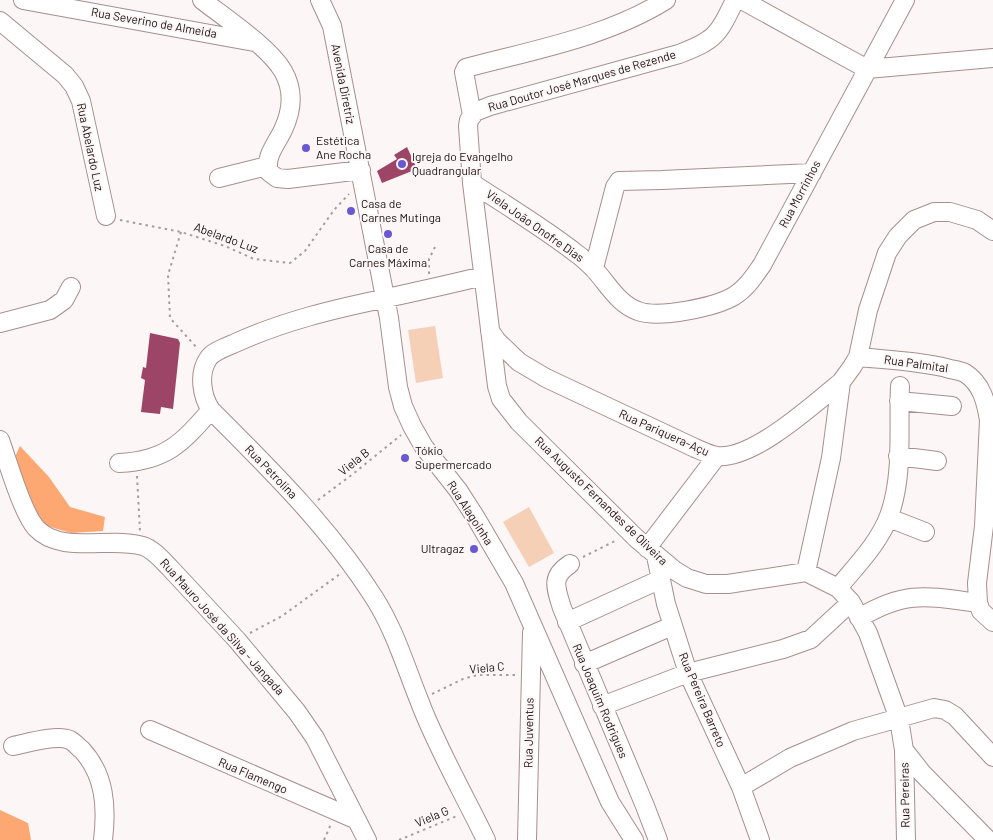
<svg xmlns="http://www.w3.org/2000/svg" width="993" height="840" font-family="Barlow,sans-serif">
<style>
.green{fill:#f6cfb7}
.forest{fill:#fda872}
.building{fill:#9d4567}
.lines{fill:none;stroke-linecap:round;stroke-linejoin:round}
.minor-casing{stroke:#a88e8e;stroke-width:20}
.path{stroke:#a69e9e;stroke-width:2;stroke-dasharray:2.5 4;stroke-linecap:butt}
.minor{stroke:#fff;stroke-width:18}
.poi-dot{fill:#6a58d2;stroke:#fcf6f6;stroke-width:2}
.labels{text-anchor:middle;stroke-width:4;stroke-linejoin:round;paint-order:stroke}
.street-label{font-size:12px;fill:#1d1313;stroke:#fcf6f6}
.poi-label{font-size:12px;fill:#1d1313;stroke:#fcf6f6;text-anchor:start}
</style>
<rect width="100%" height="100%" fill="#fcf6f6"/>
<path class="green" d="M435,326L443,378L416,383L408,330Z
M529,507L554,553L529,567L503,522Z"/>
<path class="forest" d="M20,446L49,477L70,507L105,517L103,531L71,533L44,525L31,507L14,459Z
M0,810L28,823L31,840H0Z"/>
<path class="building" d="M407,147L417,169L382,183L377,171L397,159L394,155Z
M150,333L178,339L180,343L173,409L161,407L160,414L141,412L145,380L141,378L143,367L146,368Z"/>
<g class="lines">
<g class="minor-casing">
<path id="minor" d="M23,0L254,42
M202,0C225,18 269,47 283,71C294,90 292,111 283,130C277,143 264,157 269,172L277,178L288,179L361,170
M320,0L332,26L389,318L398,387L403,406L412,426L424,447L458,490L476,518L514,583L610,802L634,840
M735,0C718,35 716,40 679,54L490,106L475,112L469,120L468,126L472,183L497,386L501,399L519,422L636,538L674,570L687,578L706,584H728L806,572L838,588L851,602L868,633L899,719L904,750L922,773L988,840
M742,0L867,69L993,58
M0,21L65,75L74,86L81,101L106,216
M472,115L464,72L466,68C533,50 607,37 666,0
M219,178L267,166
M472,183C507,206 544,228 577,254C583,258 589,264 594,269C608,284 618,304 638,311C659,319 715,307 734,296C747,288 754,276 762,265L905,0
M594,268L615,187L619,181L662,180L812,173
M483,276C451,284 419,291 387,298C334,309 283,321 233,344C226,347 212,352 208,359C198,374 202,397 211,410C270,469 330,528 375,599C395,631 405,665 419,700C437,748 464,794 486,840
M0,323L50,310L64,300L71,287
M490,331L497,341L519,362L546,378L695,448C702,451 710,455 717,456C753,460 814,404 841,382
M858,357L868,310L887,253L898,236L914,220L934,212H950L977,220L993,231
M899,401L952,406
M0,440C8,462 22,512 36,528C61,555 111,536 143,546C153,549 162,560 170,568L237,640L297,712L315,738L367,840
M898,456L937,461
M119,463C166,461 182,443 211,410
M889,518L925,532
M647,548L717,456
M656,556L666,604L688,673L741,787L760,840
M570,564C550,577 556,588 562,608L645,806L658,840
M806,572L831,458L841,382L852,367L858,357C888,360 921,361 950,369C955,370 961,371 965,373C982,384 986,402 989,420L984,526L977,583L978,603L981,611L993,622
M838,588C856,566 879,543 889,516C904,475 898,428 900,386
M859,618C906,590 927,596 978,603
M567,622L661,579
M584,664L672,626
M602,706L688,673L783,649L811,639L851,602
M150,730L357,820
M13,746C28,743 57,734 70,740C74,742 78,747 82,750C105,775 107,807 103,840
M904,750L906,840
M741,787L790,758L853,731L934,708L945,710L955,716L993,757
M527,840L532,632"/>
</g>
<path class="path" d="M120,220L181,232L225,246L254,259L290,263L305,251L334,210L349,194
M181,232L168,275L170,318L198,349
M429,274V259L435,247
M137,476L140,531
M318,500L353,474L401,435
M583,557L617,540
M250,633L282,616L340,574
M432,694L463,679L477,675H516
M324,840L331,824
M399,840L457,816"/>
<use href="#minor" class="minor"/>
</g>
<g class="poi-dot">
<circle cx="306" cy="148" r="5"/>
<circle cx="402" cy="164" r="5"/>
<circle cx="351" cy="211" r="5"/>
<circle cx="388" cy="234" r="5"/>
<circle cx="405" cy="458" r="5"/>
<circle cx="474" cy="549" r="5"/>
</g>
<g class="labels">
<g class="street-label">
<text transform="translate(154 23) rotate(10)" y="4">Rua Severino de Almeida</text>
<text transform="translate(582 81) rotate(-16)" y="4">Rua Doutor José Marques de Rezende</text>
<text transform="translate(343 84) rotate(79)" y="4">Avenida Diretriz</text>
<text transform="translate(90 147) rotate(78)" y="4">Rua Abelardo Luz</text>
<text transform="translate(800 194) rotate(-62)" y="4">Rua Morrinhos</text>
<text transform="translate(535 226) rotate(35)" y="4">Viela João Onofre Dias</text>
<text transform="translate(226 238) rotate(20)" y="4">Abelardo Luz</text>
<text transform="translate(916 364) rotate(8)" y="4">Rua Palmital</text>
<text transform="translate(664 433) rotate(24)" y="4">Rua Pariquera-Açu</text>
<text transform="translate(354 462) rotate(-39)" y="4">Viela B</text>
<text transform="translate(271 472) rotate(46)" y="4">Rua Petrolina</text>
<text transform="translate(601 501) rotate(44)" y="4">Rua Augusto Fernandes de Oliveira</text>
<text transform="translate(470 513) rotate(57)" y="4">Rua Alagoinha</text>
<text transform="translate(222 627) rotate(48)" y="4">Rua Mauro José da Silva - Jangada</text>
<text transform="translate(487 668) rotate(-5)" y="4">Viela C</text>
<text transform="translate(702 700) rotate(67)" y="4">Rua Pereira Barreto</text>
<text transform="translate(600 701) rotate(67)" y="4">Rua Joaquim Rodrigues</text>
<text transform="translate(529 733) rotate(-89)" y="4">Rua Juventus</text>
<text transform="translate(253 776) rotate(23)" y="4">Rua Flamengo</text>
<text transform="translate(905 795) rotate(-91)" y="4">Rua Pereiras</text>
<text transform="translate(432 817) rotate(-23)" y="4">Viela G</text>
</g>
<g class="poi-label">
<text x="316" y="145">Estética<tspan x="316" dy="14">Ane Rocha</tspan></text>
<text x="412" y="161">Igreja do Evangelho<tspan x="412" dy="14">Quadrangular</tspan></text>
<text x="361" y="208">Casa de<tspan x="361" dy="14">Carnes Mutinga</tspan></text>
<text x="388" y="253" text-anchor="middle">Casa de<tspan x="388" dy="14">Carnes Máxima</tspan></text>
<text x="415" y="455">Tókio<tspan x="415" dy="14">Supermercado</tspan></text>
<text x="464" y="553" text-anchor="end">Ultragaz</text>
</g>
</g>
</svg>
